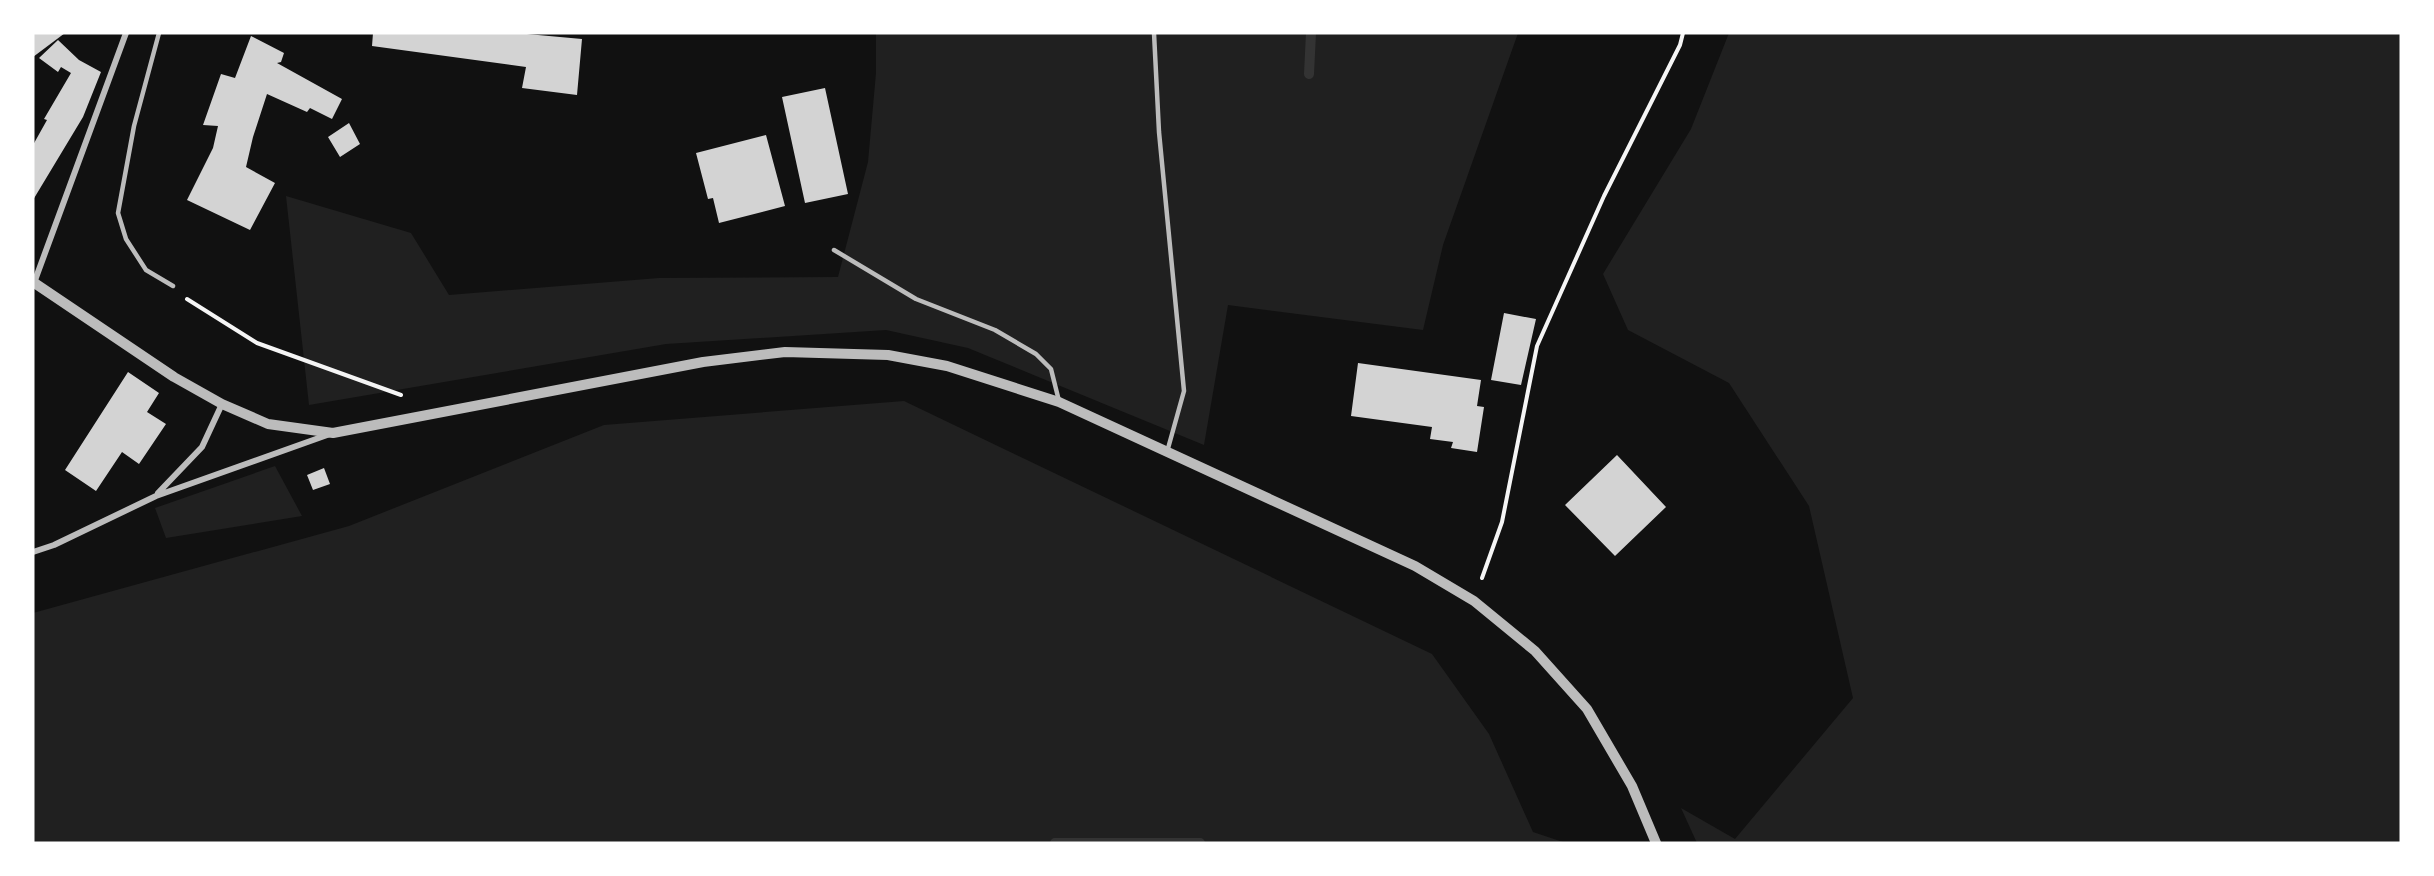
<svg xmlns="http://www.w3.org/2000/svg" width="2434" height="876" font-family="Barlow,sans-serif">
<style>
.green{fill:#202020}
.lines{fill:none;stroke-linecap:round;stroke-linejoin:round}
.stream{stroke:#333;stroke-width:10}
.building{fill:#d3d3d3}
.path{stroke:#f5f5f5;stroke-width:4}
.service{stroke:#bcbcbc;stroke-width:4.5}
.minor{stroke:#bcbcbc;stroke-width:6}
.tertiary{stroke:#bcbcbc;stroke-width:10}
</style>
<rect width="100%" height="100%" fill="#111"/>
<path class="green" d="M876,33H1518L1443,245L1423,330L1228,305L1204,445L968,348L886,330L666,344L309,405L286,196L411,233L449,295L659,278L838,277L868,162L876,73Z
M1729,33H2401V843H1697L1681,808L1735,839L1853,698L1809,506L1729,383L1628,330L1603,274L1691,129Z
M904,401L1432,654L1489,734L1533,832L1566,843H33V613L349,526L604,425Z
M275,466L302,516L166,538L155,508Z"/>
<g class="lines">
<path class="stream" d="M1309,74L1311,33
M1055,843H1200"/>
</g>
<path class="building" d="M33,33H65L33,57Z
M373,33H516L582,39L577,95L522,88L526,67L372,46Z
M251,36L284,53L281,62L277,63L342,99L332,119L310,108L307,112L267,94L253,137L246,167L275,183L250,230L187,200L213,148L218,126L203,125L221,74L235,78Z
M58,40L79,60L101,72L83,117L33,200V145L47,120L44,119L71,73L61,67L58,72L39,58Z
M825,88L848,194L805,203L782,97Z
M349,123L360,144L340,157L328,137Z
M766,135L785,206L719,223L713,198L708,199L696,153Z
M1504,313L1536,319L1521,385L1491,380Z
M1358,363L1481,380L1477,406L1484,407L1477,452L1451,448L1453,442L1430,439L1432,427L1351,416Z
M128,372L159,393L147,412L166,424L139,464L122,452L96,491L65,470Z
M1617,455L1666,507L1615,556L1565,505Z
M324,468L330,484L313,490L307,475Z"/>
<g class="lines">
<path class="path" d="M187,299L257,343L401,395
M1482,578L1502,522L1537,346L1604,196L1680,45L1683,33"/>
<path class="service" d="M159,33L134,126L118,213L126,239L146,270L173,286
M1154,33L1159,132L1184,391L1167,452
M834,250L916,299L995,330L1036,354L1051,369L1059,401"/>
<path class="minor" d="M34,283L126,33
M158,493L202,447L222,404
M33,552L54,545L156,496L330,434"/>
<path class="tertiary" d="M33,282L174,377L222,404L268,424L333,433L703,362L785,352L888,355L947,366L1059,402L1415,566L1474,601L1535,651L1587,709L1632,786L1656,843"/>
</g>
<rect width="2434" height="876" fill="none" stroke="#ffffff" stroke-width="69"/>
</svg>
